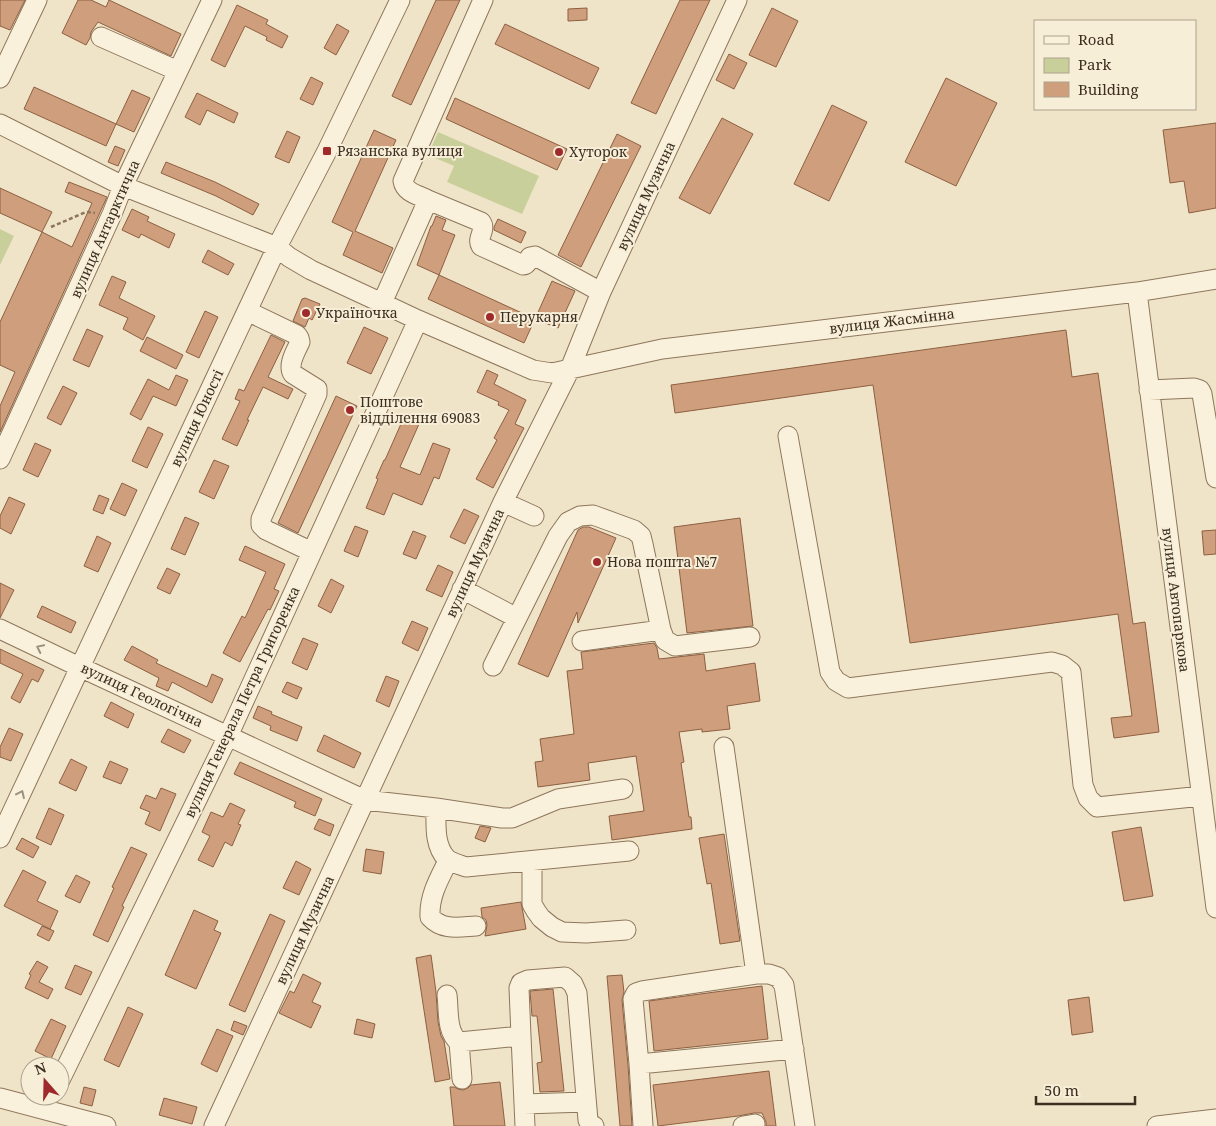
<svg xmlns="http://www.w3.org/2000/svg" width="1216" height="1126" font-family="'Noto Serif',serif">
<style>
.green{fill:#c9cf9b}
.building{fill:#cf9f7d;stroke:#8d5f41}
.lines{fill:none;stroke-linecap:round;stroke-linejoin:round}
.minor-casing{stroke:#8d765c;stroke-width:21}
.path{stroke:#8d765c;stroke-width:2.5;stroke-dasharray:4 2.5;stroke-linecap:butt}
.minor{stroke:#faf1dc;stroke-width:19}
.oneway{stroke:#9c907e}
.poi-dot{fill:#9e2a2b;stroke:#f7eed8;stroke-width:2}
.labels{text-anchor:middle;stroke-width:4;stroke-linejoin:round;paint-order:stroke}
.poi-label{font-size:14px;fill:#3d2e20;stroke:#f7eed8;text-anchor:start}
.street-label{font-size:14px;fill:#3d2e20;stroke:#f7eed8}
</style>
<rect width="100%" height="100%" fill="#f0e4c8"/>
<path class="green" d="M438,132L539,176L522,214L447,182L454,166L428,155Z
M0,229L14,236L0,265Z"/>
<path class="building" d="M0,0H25L10,30L0,26Z
M78,0H91L106,7L109,0L181,34L171,56L98,22L91,32L90,38L86,45L62,33Z
M436,0H460L411,105L392,96Z
M680,0H710L656,114L631,103Z
M237,5L268,20L266,24L288,36L282,48L266,40L267,37L245,26L225,67L211,60Z
M587,8V20L568,21V9Z
M772,8L798,21L776,67L749,55Z
M337,24L349,31L336,55L324,48Z
M505,24L599,68L589,89L495,44Z
M729,54L747,63L734,89L716,80Z
M311,77L323,83L313,105L300,99Z
M946,78L997,103L956,186L905,162Z
M34,87L116,124L106,146L24,109Z
M132,90L150,98L134,132L116,124Z
M197,93L238,113L234,123L207,110L200,125L185,117Z
M455,98L567,149L557,170L446,119Z
M832,105L867,122L829,201L794,184Z
M722,118L753,134L710,214L679,198Z
M1216,123V208L1189,213L1184,181L1170,183L1163,130Z
M374,130L396,140L355,231L393,248L382,273L343,255L353,232L332,222Z
M287,131L300,137L289,163L275,157Z
M617,134L641,146L581,267L558,255Z
M115,146L125,150L118,166L108,162Z
M166,162L215,182L259,204L253,215L216,196L161,173Z
M69,182L107,197L0,432V406L15,372L0,365V322L42,232L72,247L92,203L65,192Z
M0,188L52,212L42,232L0,213Z
M132,209L149,217L147,221L175,234L169,248L141,234L139,238L122,230Z
M436,216L446,220L442,230L455,235L439,275L417,265L431,226H432Z
M498,219L526,232L521,243L494,230V227Z
M208,250L234,264L228,275L202,262Z
M439,275L535,319L524,343L428,299Z
M112,276L126,282L119,298L155,316L143,340L123,329L128,318L99,305Z
M552,281L575,291L558,328L535,319Z
M305,298L320,304L312,320L309,318L305,327L293,321L302,299Z
M205,311L218,317L199,358L186,352Z
M364,327L388,338L371,374L347,363Z
M87,329L103,336L89,367L73,360Z
M1066,330L1072,377L1098,373L1133,624L1145,622L1159,732L1114,738L1111,718L1132,716L1118,614L910,643L873,385L675,413L671,385Z
M271,335L285,342L268,377L293,389L288,399L263,387L247,420H249L237,446L222,439L240,401L235,399L239,389L244,391Z
M147,337L183,355L176,369L140,351Z
M487,370L498,375L494,384L526,400L515,424L524,428L493,488L476,479L497,440L494,438L509,410L498,405L499,402L477,392Z
M176,375L188,380L176,406L153,396L141,420L130,414L148,379L169,390Z
M63,386L77,393L61,425L47,418Z
M336,396L357,406L298,533L278,523Z
M404,417L419,424L400,467L420,475L433,443L450,449L439,479L434,477L422,505L393,493L384,515L366,508L378,479L376,478L384,460H385Z
M148,427L163,434L147,468L132,461Z
M35,443L51,450L38,477L23,470Z
M214,460L229,466L214,499L199,492Z
M122,483L137,490L125,516L110,509Z
M99,495L109,499L103,514L93,510Z
M9,497L25,504L11,534L0,528V516Z
M464,509L479,516L465,544L450,537Z
M185,517L199,523L185,555L171,549Z
M740,518L753,626L687,633L674,527Z
M355,526L368,531L358,557L344,551Z
M583,527H589L616,538L578,623L577,612L548,677L518,664L578,530Z
M1216,530V554L1204,555L1202,531Z
M413,531L426,536L416,559L403,554Z
M97,536L111,543L98,572L84,566Z
M245,546L285,564L274,589L279,591L270,610L268,609L240,662L223,653L242,616L245,618L266,572L239,560Z
M438,565L453,572L442,597L426,590Z
M167,568L180,574L170,594L157,588Z
M331,579L344,586L331,613L318,606Z
M0,583L14,590L0,618Z
M42,606L76,622L71,633L37,617Z
M412,621L428,628L418,651L402,643Z
M303,638L318,644L307,670L292,663Z
M654,643L657,648L659,659L704,654L706,671L755,663L760,701L727,706L730,729L702,732V729L679,732L684,762L681,763L689,817H691L692,829L612,840L609,816L644,811L636,756L588,763L590,780L538,787L535,762L543,761L540,739L574,734L567,671L583,669L581,652Z
M132,646L158,660L156,663L207,687L212,674L223,679L212,703L172,682L168,691L156,686L159,678L124,660Z
M0,649L44,670L38,682L32,679L20,703L11,698L23,674L0,663Z
M386,676L399,681L389,707L376,701Z
M287,682L302,688L297,699L282,692Z
M111,702L134,714L128,728L104,716Z
M258,706L272,712L271,714L302,727L297,741L270,730L271,726L253,718Z
M9,728L23,734L11,761L0,757V747Z
M168,729L191,740L184,753L161,742Z
M324,735L361,753L354,768L317,751Z
M71,759L87,767L76,791L59,783Z
M110,761L128,769L121,784L103,777Z
M240,762L322,799L315,816L294,807L296,802L234,774Z
M161,788L176,794L160,831L145,824L150,812L140,808L146,795L156,799Z
M230,803L245,810L238,824L241,825L232,846L225,842L213,867L198,860L210,836L202,832L211,812L223,817Z
M49,808L64,815L51,845L36,838Z
M319,819L334,825L330,836L314,829Z
M480,826L491,828L485,842L475,838Z
M1141,827L1153,896L1124,901L1112,832Z
M724,834L740,941L720,944L711,883L707,884L699,838Z
M22,838L39,847L33,858L16,849Z
M131,847L147,854L122,906L124,907L108,942L93,935L114,888L112,887Z
M366,849L384,852L381,874L363,871Z
M296,861L311,869L299,895L283,888Z
M23,870L46,882L37,901L58,911L50,929L4,906Z
M76,875L90,882L80,903L65,896Z
M521,902L526,929L485,936L487,925L486,920L482,917L481,908Z
M194,910L218,921L214,930L221,933L196,989L165,975Z
M270,914L285,921L245,1012L229,1005Z
M42,926L54,931L49,941L37,935Z
M431,955L436,992L438,1022L441,1036L444,1041L450,1079L435,1082L416,958Z
M37,961L48,967L39,982L53,989L48,999L25,988L31,975L29,974Z
M75,965L92,972L81,995L65,988Z
M303,974L321,983L312,1002L321,1006L311,1028L279,1013L290,991L294,993Z
M622,975L624,992L622,1000L628,1065L632,1126H620L607,976Z
M762,986L768,1039L654,1051L649,1001L715,992Z
M553,989L564,1091L540,1092L537,1063L542,1062L537,1016H532L530,991Z
M1089,997L1093,1032L1072,1035L1068,1000Z
M128,1007L143,1014L119,1067L104,1060Z
M51,1019L66,1026L51,1059L35,1051Z
M357,1019L375,1024L372,1038L354,1034Z
M234,1021L247,1026L243,1035L231,1030Z
M217,1029L233,1036L217,1072L201,1064Z
M769,1071L776,1126H766V1122L762,1113H754L738,1116L658,1126L653,1085Z
M500,1082L505,1126H454L450,1087H454L458,1089L463,1090L468,1088L471,1085Z
M84,1087L96,1090L92,1106L80,1103Z
M164,1098L197,1107L192,1124L159,1115Z"/>
<g class="lines">
<g class="minor-casing">
<path id="minor" d="M101,37L178,71
M0,78L37,0
M0,124L123,186L277,247L289,257L311,270L382,303L418,320L533,370L552,373L662,349L1137,292L1216,279
M428,200L481,222C487,230 476,238 481,246L523,265C527,265 528,261 530,257L535,256L601,292
M1137,292L1216,908
M382,303L428,200C419,195 405,193 403,181L483,0
M247,311L297,335L299,338L300,342C296,351 287,365 293,374L317,389V394L261,519V525L266,530L312,552
M1149,390L1194,388L1200,390L1202,394L1216,478
M788,436L830,672L836,681L848,688L1052,662L1062,665L1071,672L1083,785L1088,798L1097,807L1202,796
M0,459L112,214L123,186L212,0
M503,502L534,516
M462,589L517,618
M0,629L69,662L365,800L436,808L502,818H512L558,799L623,789
M582,641L661,630
M493,666L558,536L568,522L580,516L593,515L634,530L641,536L643,544L661,630L665,640L675,646L750,637
M724,747L756,974
M436,808C436,825 434,846 447,859C452,863 461,865 466,867L629,851
M0,838L277,247L327,151L400,0
M448,861C439,879 429,896 430,917C443,931 459,927 476,926
M532,861V904L536,911L541,918L552,927L562,932L586,933L626,930
M447,995C449,1010 446,1032 459,1042L521,1036L525,1126
M521,1036L519,988L521,983L528,980L565,977L573,984L577,993L588,1120L590,1124L594,1126
M459,1042L462,1079
M639,1064L794,1049
M60,1080L228,736L418,320
M0,1098L106,1126
M524,1104L586,1102
M214,1126L503,502L570,369L601,292L737,0
M643,1126L639,1064L633,999L636,993L642,991L756,974H769L778,977L784,985L805,1126
M743,1126L755,1124
M1157,1126L1216,1119"/>
</g>
<path class="path" d="M51,227L86,212L95,213"/>
<use href="#minor" class="minor"/>
</g>
<defs><path id="oneway-chevron" d="M-2-3.5L2.5 0L-2 3.5" fill="none" stroke-width="1.6" stroke-linecap="round" stroke-linejoin="round" transform="scale(1.25)"/></defs>
<g class="oneway">
<use href="#oneway-chevron" transform="translate(40 648) rotate(-154)"/>
<use href="#oneway-chevron" transform="translate(21 794) rotate(-65)"/>
</g>
<g class="poi-dot">
<rect x="322" y="146" width="10" height="10" rx="2.5"/>
<circle cx="559" cy="152" r="5"/>
<circle cx="306" cy="313" r="5"/>
<circle cx="490" cy="317" r="5"/>
<circle cx="350" cy="410" r="5"/>
<circle cx="597" cy="562" r="5"/>
</g>
<g class="labels">
<g class="poi-label">
<text x="337" y="156">Рязанська вулиця</text>
<text x="569" y="157">Хуторок</text>
<text x="316" y="318">Україночка</text>
<text x="500" y="322">Перукарня</text>
<text x="360" y="407">Поштове<tspan x="360" dy="16">відділення 69083</tspan></text>
<text x="607" y="567">Нова пошта №7</text>
</g>
<g class="street-label">
<text transform="translate(646 196) rotate(-65)" y="5">вулиця Музична</text>
<text transform="translate(105 229) rotate(-66)" y="5">вулиця Антарктична</text>
<text transform="translate(892 321) rotate(-7)" y="5">вулиця Жасмінна</text>
<text transform="translate(197 418) rotate(-65)" y="5">вулиця Юності</text>
<text transform="translate(475 563) rotate(-65)" y="5">вулиця Музична</text>
<text transform="translate(1176 600) rotate(83)" y="5">вулиця Автопаркова</text>
<text transform="translate(142 695) rotate(25)" y="5">вулиця Геологічна</text>
<text transform="translate(242 702) rotate(-65)" y="5">вулиця Генерала Петра Григоренка</text>
<text transform="translate(305 930) rotate(-65)" y="5">вулиця Музична</text>
</g>
</g>
<rect x="1034" y="20" width="162" height="90" fill="#f7eed8" stroke="#ada18e"/>
<rect x="1044" y="36" width="25" height="8" fill="#faf1dc" stroke="#ada18e"/>
<text x="1078" y="45" font-size="15" fill="#3d2e20">Road</text>
<rect x="1044" y="58" width="25" height="15" fill="#c9cf9b" stroke="#ada18e"/>
<text x="1078" y="70" font-size="15" fill="#3d2e20">Park</text>
<rect x="1044" y="82" width="25" height="15" fill="#cf9f7d" stroke="#ada18e"/>
<text x="1078" y="95" font-size="15" fill="#3d2e20">Building</text>
<g transform="translate(45 1081) rotate(340)"><circle r="24" fill="#f7eed8" stroke="#ada18e"/>
<path d="M0-4L9 19L0 12L-9 19Z" fill="#9e2a2b"/>
<text y="-8" font-size="14" font-weight="bold" text-anchor="middle" fill="#3d2e20">N</text>
</g>
<path d="M1036 1096v8h99v-8" fill="none" stroke="#3d2e20" stroke-width="2.5"/>
<text x="1044" y="1096" font-size="15" fill="#3d2e20" stroke="#f7eed8" stroke-width="4" paint-order="stroke">50 m</text>
</svg>
